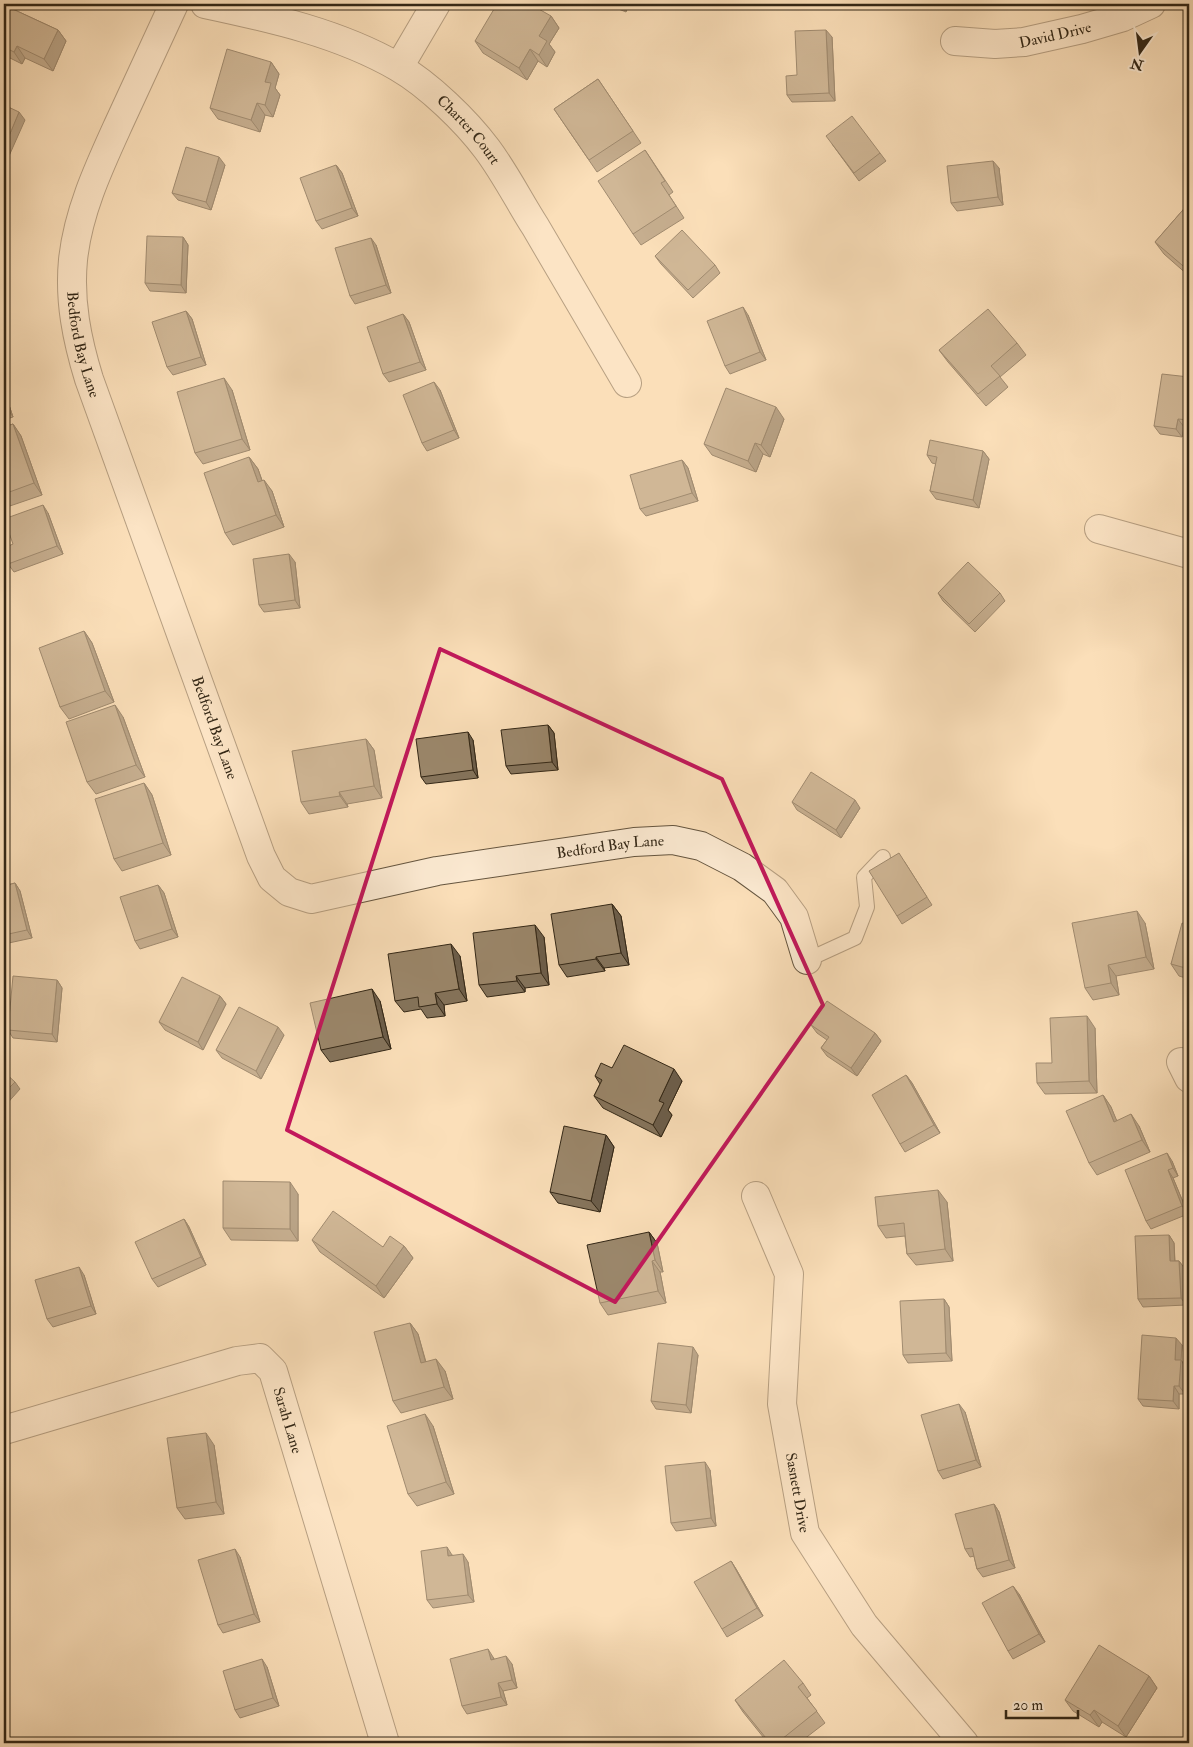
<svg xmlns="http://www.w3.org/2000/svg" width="1193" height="1747" font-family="'IM FELL Double Pica',serif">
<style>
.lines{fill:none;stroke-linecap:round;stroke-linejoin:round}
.service-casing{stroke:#65553f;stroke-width:16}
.minor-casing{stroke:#65553f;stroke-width:30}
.service{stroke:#fcead2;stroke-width:14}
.minor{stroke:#fcead2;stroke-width:28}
.wall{fill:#85745c;stroke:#332716}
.shaded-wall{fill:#6c5e4b;stroke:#332716}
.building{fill:#9b876b;stroke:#332716}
.marked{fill:none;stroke:#c2185b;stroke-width:4;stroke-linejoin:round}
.labels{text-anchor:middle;stroke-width:5;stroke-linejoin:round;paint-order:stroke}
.street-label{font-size:15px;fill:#332716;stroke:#fcead2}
</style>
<rect width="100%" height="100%" fill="#fbdfb9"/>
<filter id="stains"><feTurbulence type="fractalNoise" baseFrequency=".004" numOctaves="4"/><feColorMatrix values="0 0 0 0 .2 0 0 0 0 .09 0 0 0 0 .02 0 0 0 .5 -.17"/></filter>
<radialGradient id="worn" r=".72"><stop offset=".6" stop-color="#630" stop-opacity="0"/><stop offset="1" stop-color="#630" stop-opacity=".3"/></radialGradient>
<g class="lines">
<g class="service-casing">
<path id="service" d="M807,960L855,938L867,907L864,877L883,857"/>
</g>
<g class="minor-casing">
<g id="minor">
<path id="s1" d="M174,4C156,43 138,82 120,121C100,165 78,211 73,260C69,301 77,340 89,379L261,856L272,878L289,892L311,899L437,871L634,842L673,840L701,846L742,867L775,891L794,917L807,960"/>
<path id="s2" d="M205,4C271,18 339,33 398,67C429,85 466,121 487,149C505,173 519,201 535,226C566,278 596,331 627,383"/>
<path id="s3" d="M955,41L995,44L1024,42L1082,29L1123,17L1151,4"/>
<path d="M399,67L436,4"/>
<path d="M1099,529L1189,554"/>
<path d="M1181,1062L1189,1078"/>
<path id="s4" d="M756,1196L789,1274L782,1404L805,1533L864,1625L964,1743"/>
<path id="s5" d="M4,1430L237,1361L260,1358L273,1371L385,1743"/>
</g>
</g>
<use href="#service" class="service"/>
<use href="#minor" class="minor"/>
</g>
<path class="wall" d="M606,4H629L626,12Z
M4,5L58,30L66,41L53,71L25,58L22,64L4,55Z
M551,16L559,28L549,44L555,52L547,67L538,61L527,80L483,53L475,41Z
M832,37L835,101L792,102L787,95L797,75Z
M271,62L279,74L275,88L280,95L273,117L265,115L260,132L218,119L210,108Z
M598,79L641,143L597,172L554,109Z
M832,144L880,153L886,161L859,181Z
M645,150L673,192L669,195L684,218L641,245L633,234Z
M225,165L211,210L178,200L172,193Z
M336,165L342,173L358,216L322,229L316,221Z
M999,168L1003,205L957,211L951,203Z
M1189,203V276L1164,254L1155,242Z
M183,237L188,245L186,293L150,291L145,283Z
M376,245L391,293L355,304L350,296Z
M655,256L715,265L720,273L693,298L661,264Z
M186,311L192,319L206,365L173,375L167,367Z
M403,314L409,322L426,370L389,382L383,374Z
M748,315L766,360L730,374L725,366Z
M1017,343L1026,355L1000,377L1008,387L986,406L948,362L939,350Z
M1189,377V428L1184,427L1182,437L1160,434L1154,426Z
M4,390L13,417L4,420Z
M232,390L250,450L203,464L195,453Z
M440,390L459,438L427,451L422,443Z
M784,419L770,457L763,454L756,472L712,455L704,444Z
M13,424L21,436L42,495L4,508V427Z
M983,451L989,459L979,508L936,499L930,491L936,464L932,463L927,455Z
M249,457L258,469L262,480L272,491L284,527L233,545L225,533Z
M682,460L688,468L698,501L646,516L640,509Z
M48,513L63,554L14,572L8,564L13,544Z
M295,562L300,608L264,612L259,605Z
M938,593H1000L1005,601L975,632L943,601Z
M84,631L92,643L114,702L69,719L60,707Z
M123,717L145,777L96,794L87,782Z
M548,725L554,733L558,770L511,774L506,766Z
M366,739L374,750L382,798L347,804L348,807L309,814L301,802Z
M473,740L478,778L426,784L421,777Z
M144,783L152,795L171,855L122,871L114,859Z
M792,802L860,808L841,838L797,810Z
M904,861L932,905L902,924L897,916Z
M15,883L20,891L32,938L4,944V886Z
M158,885L164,893L178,937L140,949L135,941Z
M612,904L621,916L629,965L604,968L605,971L567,977L559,965Z
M1145,923L1154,969L1116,976L1119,995L1093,1000L1085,988Z
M1189,925V979L1179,976L1171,964Z
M544,937L549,985L525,988V992L487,997L479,985Z
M460,956L467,1001L444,1005L445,1016L427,1018L421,1009L404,1012L395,1001Z
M57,980L62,988L57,1042L13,1038L8,1030Z
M220,996L226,1004L203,1050L165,1030L159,1022Z
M380,1001L391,1049L330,1062L321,1050Z
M811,1025L875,1033L881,1041L857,1076L827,1056L821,1048L827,1040L817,1033Z
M1095,1028L1097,1093L1045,1094L1037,1083Z
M284,1035L261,1079L222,1058L216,1050Z
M612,1068L682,1081L668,1110L672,1115L661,1137L603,1108L594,1096L600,1084L595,1076Z
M906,1075L912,1083L940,1133L905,1152L900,1144Z
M1103,1095L1111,1107L1116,1120L1139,1126L1150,1152L1097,1175L1089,1163Z
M606,1135L614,1147L600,1212L558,1203L550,1192Z
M1172,1161L1178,1176L1173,1178L1188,1214L1151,1229L1146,1221Z
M298,1194V1241L231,1240L223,1228Z
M947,1202L953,1261L916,1265L907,1254L905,1236L886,1238L878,1226Z
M184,1219L189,1227L206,1265L158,1287L152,1279Z
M649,1232L657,1243L663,1272H660L666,1303L608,1315L600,1303Z
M1169,1235L1174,1243L1175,1261H1179L1185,1269L1186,1305L1143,1307L1138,1299Z
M312,1240L383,1247L404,1246L413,1258L384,1298L320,1252Z
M84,1275L96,1314L53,1327L47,1319Z
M944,1299L949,1307L952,1361L908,1363L903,1355Z
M410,1323L418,1334L426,1362L445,1371L453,1399L401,1413L393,1401Z
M1182,1345L1181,1360L1186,1368L1185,1394H1179V1409L1143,1406L1138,1399Z
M698,1355L691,1413L656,1409L651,1401Z
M965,1412L981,1467L943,1479L938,1471Z
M433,1426L454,1494L417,1506L408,1494Z
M214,1445L224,1514L185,1519L177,1508Z
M710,1470L716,1526L676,1531L671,1523Z
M994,1504L999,1512L1015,1568L983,1577L977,1569L974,1556L970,1557L965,1549Z
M452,1555L468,1562L474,1602L433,1608L427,1600Z
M240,1557L260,1622L223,1633L218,1625Z
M731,1561L736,1569L763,1616L727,1637L722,1629Z
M1019,1594L1045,1642L1013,1659L1008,1651Z
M493,1657L494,1659L512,1664L517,1688L503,1691L507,1705L467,1714L462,1706Z
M267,1667L279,1706L240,1718L235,1710Z
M1149,1676L1157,1688L1126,1737L1102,1722L1099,1727L1073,1711L1065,1700Z
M803,1683L811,1695L807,1698L825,1723L799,1743H768L743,1712L735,1700Z"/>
<path class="shaded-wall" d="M620,4H629L626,12Z
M551,16L559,28L549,44L555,52L547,67L539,55V36Z
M58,30L66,41L53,71L44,59Z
M826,30L832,37L835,101L829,93Z
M17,46L25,58L22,64L14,52Z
M530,49L538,61L527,80L519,68Z
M271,62L279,74L275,88L280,95L273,117L265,105V82Z
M257,103L265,115L260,132L251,120Z
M19,112L25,120L5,165L4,162V148Z
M219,157L225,165L211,210L206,202Z
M993,161L999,168L1003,205L998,197Z
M336,165L342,173L358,216L352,208Z
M183,237L188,245L186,293L181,285Z
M371,238L376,245L391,293L386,285Z
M743,307L748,315L766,360L760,352Z
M186,311L192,319L206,365L201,357Z
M403,314L409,322L426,370L420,362Z
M224,378L232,390L250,450L242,439Z
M434,382L440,390L459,438L454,430Z
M4,390L13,417L5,405L4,401Z
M776,407L784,419L770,457L761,445Z
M1178,419L1184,427L1182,437L1176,429Z
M13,424L21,436L42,495L34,483Z
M755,443L763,454L756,472L748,461Z
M983,451L989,459L979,508L973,500Z
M249,457L258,469L266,493L258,482Z
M682,460L688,468L698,501L692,493Z
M264,480L272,491L284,527L276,515Z
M43,505L48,513L63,554L57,546Z
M289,554L295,562L300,608L295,600Z
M84,631L92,643L114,702L105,691Z
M115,705L123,717L145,777L136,765Z
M548,725L554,733L558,770L552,762Z
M468,732L473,740L478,778L473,770Z
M366,739L374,750L382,798L374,786Z
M144,783L152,795L171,855L163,843Z
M339,792L347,804L348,807L340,796Z
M855,800L860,808L841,838L836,830Z
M15,883L20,891L32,938L27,930Z
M158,885L164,893L178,937L172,929Z
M612,904L621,916L629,965L621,953Z
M1137,911L1145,923L1154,969L1146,957Z
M535,925L544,937L549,985L541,973Z
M451,944L460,956L467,1001L459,989Z
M596,957L604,968L605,971L596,959Z
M1108,965L1116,976L1119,995L1111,983Z
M516,976L525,988V992L517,981Z
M57,980L62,988L57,1042L52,1034Z
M372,989L380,1001L391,1049L383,1037Z
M435,993L444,1005L445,1016L437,1004Z
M220,996L226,1004L203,1050L198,1042Z
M1087,1016L1095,1028L1097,1093L1089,1081Z
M278,1027L284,1035L261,1079L256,1071Z
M875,1033L881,1041L857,1076L851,1068Z
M674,1069L682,1081L668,1110L672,1115L661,1137L653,1125L659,1101Z
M906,1075L912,1083L940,1133L934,1125Z
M15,1082L20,1089L4,1107V1093Z
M1103,1095L1111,1107L1122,1133L1114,1122Z
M1131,1114L1139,1126L1150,1152L1142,1140Z
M606,1135L614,1147L600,1212L591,1201Z
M1167,1153L1172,1161L1178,1176L1173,1168Z
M1168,1170L1173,1178L1188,1214L1182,1206Z
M290,1182L298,1194V1241L290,1229Z
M938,1190L947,1202L953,1261L945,1249Z
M184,1219L189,1227L206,1265L201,1257Z
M649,1232L657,1243L663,1272L655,1260Z
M1169,1235L1174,1243L1175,1269L1170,1261Z
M404,1246L413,1258L384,1298L376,1286Z
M652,1261L660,1272L666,1303L658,1291Z
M1179,1261L1185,1269L1186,1305L1181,1298Z
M79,1267L84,1275L96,1314L91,1306Z
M944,1299L949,1307L952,1361L946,1353Z
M410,1323L418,1334L429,1375L421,1363Z
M1176,1338L1182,1345L1181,1360L1186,1368L1185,1394L1179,1386L1175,1360Z
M693,1347L698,1355L691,1413L686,1405Z
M436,1359L445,1371L453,1399L444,1387Z
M1174,1386L1179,1394V1409L1173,1401Z
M959,1404L965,1412L981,1467L976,1460Z
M425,1414L433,1426L454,1494L446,1482Z
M206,1433L214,1445L224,1514L216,1502Z
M705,1462L710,1470L716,1526L711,1518Z
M994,1504L999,1512L1015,1568L1009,1560Z
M447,1547L452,1555L448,1556Z
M235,1549L240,1557L260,1622L254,1614Z
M463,1554L468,1562L474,1602L468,1595Z
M731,1561L736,1569L763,1616L757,1608Z
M1013,1586L1019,1594L1045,1642L1039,1634Z
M488,1649L493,1657L496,1668L491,1660Z
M506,1656L512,1664L517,1688L512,1680Z
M262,1659L267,1667L279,1706L273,1698Z
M1149,1676L1157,1688L1126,1737L1118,1726Z
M498,1683L503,1691L507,1705L501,1697Z
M1094,1710L1102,1722L1099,1727L1090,1715Z"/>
<path class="building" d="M497,4H530L551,16L539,36L547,41L539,55L530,49L519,68L475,41Z
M4,5L58,30L44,59L17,46L14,52L4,47Z
M826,30L829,93L787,95L786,76L797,75L795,31Z
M227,49L271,62L265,82L271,83L265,105L257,103L251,120L210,108Z
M598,79L633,131L589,160L554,109Z
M1189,80V92L1185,83Z
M4,105L19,112L4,148Z
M852,116L880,153L854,173L826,136Z
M186,147L219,157L206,202L172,193Z
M645,150L665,181L661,183L676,206L633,234L598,181Z
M993,161L998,197L951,203L947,166Z
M336,165L352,208L316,221L300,178Z
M1189,203V271L1155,242Z
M682,230L715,265L688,290L655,256Z
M147,236L183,237L181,285L145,283Z
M371,238L386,285L350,296L335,248Z
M743,307L760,352L725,366L707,321Z
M988,309L1017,343L991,366L1000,376L978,394L939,350Z
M186,311L201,357L167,367L152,322Z
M403,314L420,362L383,374L367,327Z
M1162,374L1189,377V420L1178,419L1176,429L1154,426Z
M224,378L242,439L195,453L177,392Z
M434,382L454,430L422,443L403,395Z
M726,388L776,407L761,445L755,443L748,461L704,444Z
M13,424L34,483L4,494V427Z
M930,440L983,451L973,500L930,491L937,457L927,455Z
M249,457L258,482L264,480L276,515L225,533L204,473Z
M682,460L692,493L640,509L630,475Z
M43,505L57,546L8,564L4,551V548L13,544L4,519Z
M289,554L295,600L259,605L253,559Z
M968,562L1000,593L969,624L938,593Z
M84,631L105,691L60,707L39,648Z
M115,705L136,765L87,782L66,722Z
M548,725L552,762L506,766L501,730Z
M468,732L473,770L421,777L416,739Z
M366,739L374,786L339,792L340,796L301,802L292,751Z
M811,772L855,800L836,830L792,802Z
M144,783L163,843L114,859L95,799Z
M899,853L927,897L897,916L869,871Z
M15,883L27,930L4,935V886Z
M158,885L172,929L135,941L120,897Z
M612,904L621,953L596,957V959L559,965L551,914Z
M1137,911L1146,957L1108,965L1111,983L1085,988L1072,923Z
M1182,923L1189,925V969L1171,964Z
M535,925L541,973L516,976L517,981L479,985L473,933Z
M451,944L459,989L435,993L437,1004L419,1007L418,997L395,1001L388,954Z
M13,976L57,980L52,1034L8,1030Z
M182,977L220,996L198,1042L159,1022Z
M372,989L383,1037L321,1050L310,1003Z
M827,1001L875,1033L851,1068L821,1048L829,1037L811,1025Z
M239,1007L278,1027L256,1071L216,1050Z
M1087,1016L1089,1081L1037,1083L1036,1063H1052L1050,1018Z
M624,1045L674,1069L659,1101L664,1103L653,1125L594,1096L602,1080L595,1076L601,1063L612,1068Z
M4,1072L15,1082L4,1093Z
M906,1075L934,1125L900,1144L872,1095Z
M1103,1095L1114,1122L1131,1114L1142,1140L1089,1163L1066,1111Z
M564,1126L606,1135L591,1201L550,1192Z
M1167,1153L1173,1168L1168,1170L1182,1206L1146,1221L1125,1170Z
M223,1181L290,1182V1229L223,1228Z
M938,1190L945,1249L907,1254L904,1223L878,1226L875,1197Z
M333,1211L383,1247L390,1236L404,1246L376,1286L312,1240Z
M184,1219L201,1257L152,1279L135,1242Z
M649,1232L655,1260L652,1261L658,1291L600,1303L587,1245Z
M1169,1235L1170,1261H1179L1181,1298L1138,1299L1135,1236Z
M79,1267L91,1306L47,1319L35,1280Z
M944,1299L946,1353L903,1355L900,1301Z
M410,1323L421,1363L436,1359L444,1387L393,1401L374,1332Z
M1142,1335L1176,1338L1175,1360H1181L1179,1386H1174L1173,1401L1138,1399Z
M658,1343L693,1347L686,1405L651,1401Z
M959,1404L976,1460L938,1471L921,1415Z
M425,1414L446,1482L408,1494L387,1426Z
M206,1433L216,1502L177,1508L167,1438Z
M705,1462L711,1518L671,1523L665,1466Z
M994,1504L1009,1560L977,1569L972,1548L965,1549L955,1514Z
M447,1547L448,1556L463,1554L468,1595L427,1600L421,1551Z
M235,1549L254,1614L218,1625L198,1560Z
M731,1561L757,1608L722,1629L694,1582Z
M1013,1586L1039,1634L1008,1651L982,1603Z
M1099,1645L1149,1676L1118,1726L1094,1710L1090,1715L1065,1700Z
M488,1649L491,1660L506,1656L512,1680L498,1683L501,1697L462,1706L450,1659Z
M262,1659L273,1698L235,1710L223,1671Z
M784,1660L803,1683L798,1687L817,1711L777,1743H770L735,1700Z"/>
<path d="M0 0H1193V1747H0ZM440,649L722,779L823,1005L615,1302L287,1130Z" fill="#fbdfb9" fill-opacity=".55" fill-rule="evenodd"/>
<path class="marked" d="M440,649L722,779L823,1005L615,1302L287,1130Z"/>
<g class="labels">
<g class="street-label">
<text dy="5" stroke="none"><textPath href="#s3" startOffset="101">David Drive</textPath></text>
<text dy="5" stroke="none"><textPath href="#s2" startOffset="299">Charter Court</textPath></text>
<text dy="5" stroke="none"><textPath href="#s1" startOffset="362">Bedford Bay Lane</textPath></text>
<text dy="5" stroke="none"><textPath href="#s1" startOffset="768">Bedford Bay Lane</textPath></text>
<text dy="5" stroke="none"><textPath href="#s1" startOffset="1278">Bedford Bay Lane</textPath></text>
<text dy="5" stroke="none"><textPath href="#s5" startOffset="336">Sarah Lane</textPath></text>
<text dy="5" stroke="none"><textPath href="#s4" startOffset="305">Sasnett Drive</textPath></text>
</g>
</g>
<rect width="1193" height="1747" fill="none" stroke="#fbdfb9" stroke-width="20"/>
<rect x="5" y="5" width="1183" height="1737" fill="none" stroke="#332716" stroke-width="2.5"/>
<rect x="10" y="10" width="1173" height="1727" fill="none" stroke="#332716"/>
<g transform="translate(1140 52) rotate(194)" stroke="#fcead2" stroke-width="4" paint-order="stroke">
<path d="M0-4L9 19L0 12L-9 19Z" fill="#332716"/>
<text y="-8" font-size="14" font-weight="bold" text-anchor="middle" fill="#332716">N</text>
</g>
<path d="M1006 1710v8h72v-8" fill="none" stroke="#332716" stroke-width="2.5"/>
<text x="1013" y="1710" font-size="15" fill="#332716" stroke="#fcead2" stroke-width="4" paint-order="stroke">20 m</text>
<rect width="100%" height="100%" filter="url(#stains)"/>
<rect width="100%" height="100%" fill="url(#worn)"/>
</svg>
